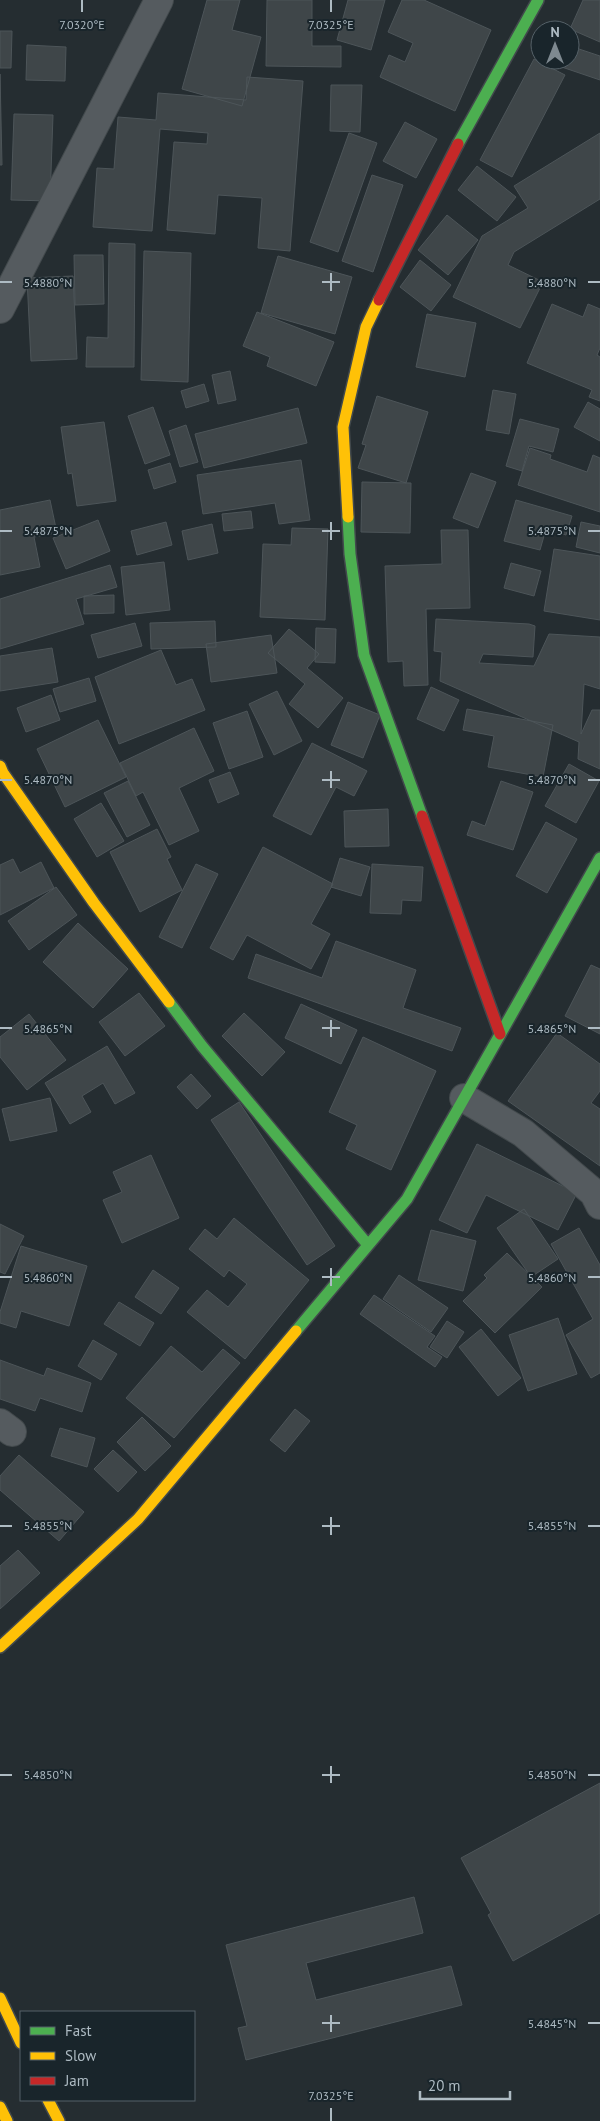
<svg xmlns="http://www.w3.org/2000/svg" width="600" height="2121" font-family="'PT Sans',sans-serif">
<style>
.building{fill:#3f4649;stroke:#4d5559}
.lines{fill:none;stroke-linecap:round;stroke-linejoin:round}
.street-casing{stroke:#42494c;stroke-width:30}
.fast-casing{stroke:#42494c;stroke-width:14}
.slow-casing{stroke:#42494c;stroke-width:14}
.jam-casing{stroke:#42494c;stroke-width:14}
.street{stroke:#555b5f;stroke-width:28}
.fast{stroke:#4caf50;stroke-width:11}
.slow{stroke:#ffc107;stroke-width:11}
.jam{stroke:#c62828;stroke-width:11}
.ticks{fill:none;stroke:#aebbc3;stroke-width:2}
.ticks-label{font-size:12px;text-anchor:middle;fill:#aebbc3;stroke:#19252b;stroke-width:4;stroke-linejoin:round;paint-order:stroke}
</style>
<rect width="100%" height="100%" fill="#252d31"/>
<path class="building" d="M207,0H240L232,30L261,37L242,106L182,89Z
M267,0H312V46H341V67L266,66Z
M348,0H385L371,50L337,40Z
M402,0H424L491,30L455,111L380,77L389,55L405,62L413,43L388,32Z
M583,0H600V42L570,29Z
M0,31H12L11,68H0Z
M27,45L66,47L65,81L26,80Z
M570,46L600,56V80L544,61L570,60Z
M534,59L565,75L512,177L480,160Z
M0,74L2,165H0Z
M247,77L303,81L290,251L258,248L262,198L218,195L215,234L167,230L174,142L207,144L208,133L160,129L152,231L93,227L97,168L114,169L118,117L156,120L158,93L246,100Z
M331,85H362L360,132L330,131Z
M14,114L53,115L50,201L11,200Z
M405,122L437,139L416,178L383,161Z
M349,133L377,143L338,252L310,242Z
M600,133V199L514,252L508,265L543,282L520,328L453,297L482,236L528,208L514,186Z
M477,166L516,197L497,221L458,190Z
M372,175L403,185L373,272L342,261Z
M447,215L478,240L448,275L418,250Z
M109,243L135,244L134,367H86L87,337L108,338Z
M144,251L191,253L188,382L141,380Z
M74,255H103L104,304L75,305Z
M278,256L352,277L335,334L261,313Z
M420,260L451,285L431,311L400,287Z
M73,276L77,359L31,361L27,278Z
M552,304L583,317L588,304L600,309V348L597,355L600,357V401L589,397L592,390L527,363Z
M257,312L334,342L316,386L267,366L270,357L243,346Z
M427,314L476,323L465,377L416,367Z
M230,371L236,400L218,404L212,375Z
M204,384L209,401L186,408L181,391Z
M493,390L516,394L509,434L486,430Z
M377,396L428,412L406,483L358,468L366,445L362,444Z
M588,402L600,409V441L574,427Z
M153,407L170,455L145,464L128,416Z
M298,408L307,443L204,468L195,434Z
M520,419L559,429L553,452L529,446L522,471L506,466Z
M104,422L116,501L77,506L72,473L68,474L61,427Z
M186,425L198,462L180,467L169,431Z
M530,448L551,455L550,459L587,472L593,455L600,458V512L518,485Z
M301,460L310,520L279,524L275,503L203,514L197,475Z
M170,463L176,482L154,489L148,470Z
M471,473L496,482L478,528L453,518Z
M362,482L411,483L410,533L361,532Z
M50,500L57,533L34,537L40,567L0,575V510Z
M516,500L572,516L566,535L546,529L540,550L504,541Z
M251,511L253,528L224,531L222,514Z
M98,520L110,551L66,569L53,538Z
M166,522L172,545L137,555L131,531Z
M581,522L600,526V553L576,547Z
M212,524L218,553L188,560L182,531Z
M292,528L328,529L325,620L260,617L263,544L291,545Z
M441,530H468L470,608L426,609L428,685L404,686L403,661L388,662L385,566L442,564Z
M554,549L600,556V620L544,611Z
M164,562L170,610L126,615L121,567Z
M511,563L541,571L534,596L504,588Z
M110,565L117,587L76,599L84,624L0,649V599Z
M114,595V613L84,614V596Z
M436,619L529,624L535,626L533,657L483,654L479,663L534,666L549,634L600,637V689L584,684L581,734L592,710H600V769L578,759L579,742L440,681L442,652L434,651Z
M215,621L216,647L151,649L150,623Z
M135,623L142,646L98,658L91,635Z
M316,628L336,629L335,663L315,662Z
M289,629L319,654L307,668L343,698L318,728L289,704L305,684L268,653Z
M271,635L277,673L211,682L206,644Z
M52,648L58,682L0,691V656Z
M161,650L176,685L192,679L205,710L119,744L95,677Z
M89,678L96,701L60,712L53,689Z
M431,687L459,700L444,731L417,719Z
M277,691L302,741L274,755L249,704Z
M51,695L60,720L26,732L17,708Z
M348,702L380,715L363,758L331,745Z
M467,709L553,725L543,777L488,767L494,736L463,730Z
M247,711L263,757L229,769L213,723Z
M98,720L126,777L65,807L37,749Z
M194,728L214,771L179,788L199,831L169,845L143,792L136,796L120,763Z
M312,743L367,771L354,796L336,787L311,835L273,816Z
M569,764L599,781L576,823L545,806Z
M230,772L239,794L218,803L209,780Z
M128,781L150,825L127,837L104,793Z
M501,781L533,792L513,850L467,835L472,821L485,826Z
M101,803L124,841L97,857L74,819Z
M388,809L389,846L345,847L344,811Z
M546,822L577,839L547,893L516,876Z
M157,829L171,857L167,859L182,890L140,912L110,852Z
M263,847L333,884L311,924L330,934L311,969L247,935L233,960L210,948Z
M340,858L370,867L361,896L331,887Z
M13,859L20,873L41,862L54,888L0,915V865Z
M196,864L218,874L182,948L159,937Z
M372,864L423,867L421,901L402,900L401,914L370,913Z
M56,887L77,915L29,950L8,921Z
M78,923L128,969L93,1008L43,962Z
M336,941L416,970L403,1008L461,1028L452,1051L248,978L256,954L322,978Z
M591,965L600,969V1034L565,1016Z
M139,993L165,1026L125,1056L99,1022Z
M301,1004L357,1030L341,1064L285,1038Z
M244,1013L285,1052L262,1076L222,1036Z
M29,1014L66,1060L27,1090L0,1057V1037Z
M557,1033L600,1064V1091L591,1103L600,1109V1166L508,1101Z
M363,1037L436,1071L391,1170L346,1149L357,1125L329,1112Z
M107,1046L135,1093L115,1104L103,1083L82,1096L91,1112L70,1124L45,1083Z
M191,1074L211,1096L197,1109L177,1087Z
M50,1098L57,1131L10,1141L2,1109Z
M239,1102L335,1246L307,1265L211,1120Z
M477,1144L577,1193L558,1230L486,1195L467,1233L439,1220Z
M151,1155L179,1218L122,1243L103,1200L122,1192L113,1172Z
M524,1209L558,1259L531,1277L497,1228Z
M234,1218L309,1280L245,1359L187,1312L207,1290L228,1307L247,1284L229,1270L224,1277L189,1249L205,1229L217,1239Z
M0,1224L24,1236L5,1274L0,1272Z
M579,1228L600,1265V1373L591,1378L566,1335L593,1319L551,1244Z
M431,1230L476,1241L463,1291L418,1280Z
M21,1246L87,1266L69,1326L21,1311L16,1328L0,1323V1312Z
M507,1253L542,1287L495,1333L463,1301L487,1278L484,1275Z
M153,1270L179,1288L161,1314L135,1297Z
M399,1275L448,1308L431,1332L383,1299Z
M374,1295L435,1336L427,1347L442,1357L435,1367L360,1314Z
M119,1302L154,1323L140,1346L104,1324Z
M558,1318L577,1374L528,1391L509,1335Z
M447,1321L464,1332L447,1358L430,1347Z
M481,1329L521,1378L498,1396L459,1347Z
M93,1340L117,1354L101,1380L78,1366Z
M171,1346L202,1372L223,1349L240,1363L174,1438L126,1398Z
M0,1360L44,1376L47,1368L91,1383L82,1412L40,1398L35,1411L0,1399Z
M295,1409L310,1421L285,1452L270,1440Z
M142,1417L171,1446L145,1471L117,1442Z
M60,1428L95,1438L87,1467L51,1456Z
M113,1450L137,1472L118,1492L94,1469Z
M19,1455L84,1512L59,1541L0,1490V1476Z
M18,1550L40,1573L0,1609V1566Z
M600,1783V1913L513,1961L488,1915L491,1913L461,1858Z
M414,1897L423,1933L306,1963L316,2000L451,1966L462,2005L246,2060L238,2028L247,2026L226,1945Z"/>
<g class="lines">
<g class="street-casing">
<path id="street" d="M0,309L159,0
M464,1098L523,1133L594,1193L600,1205
M0,1423L12,1432"/>
</g>
<g class="fast-casing">
<path id="fast" d="M458,144L538,0
M348,517L350,554L364,655L422,816
M169,1002L202,1046L368,1245
M296,1331L407,1199L600,858"/>
</g>
<g class="slow-casing">
<path id="slow" d="M348,517L343,427L366,327L379,300
M0,766L3,773L94,903L169,1002
M0,1647L138,1519L296,1331
M0,1998L21,2043
M48,2100L59,2121
M0,2107L7,2121"/>
</g>
<g class="jam-casing">
<path id="jam" d="M379,300L458,144
M422,816L500,1034"/>
</g>
<use href="#street" class="street"/>
<use href="#fast" class="fast"/>
<use href="#slow" class="slow"/>
<use href="#jam" class="jam"/>
</g>
<path class="ticks" d="M82,0V12M331,0V12M331,273V291M0,282H12M322,282H340M588,282H600M331,522V540M0,531H12M322,531H340M588,531H600M331,771V788M0,780H12M322,780H340M588,780H600M331,1020V1037M0,1028H12M322,1028H340M588,1028H600M331,1268V1286M0,1277H12M322,1277H340M588,1277H600M331,1517V1535M0,1526H12M322,1526H340M588,1526H600M331,1766V1783M0,1775H12M322,1775H340M588,1775H600M331,2015V2032M322,2023H340M588,2023H600M331,2108V2121"/>
<g class="ticks-label">
<text x="82" y="29">7.0320°E</text>
<text x="331" y="29">7.0325°E</text>
<text x="48" y="287">5.4880°N</text>
<text x="552" y="287">5.4880°N</text>
<text x="48" y="535">5.4875°N</text>
<text x="552" y="535">5.4875°N</text>
<text x="48" y="784">5.4870°N</text>
<text x="552" y="784">5.4870°N</text>
<text x="48" y="1033">5.4865°N</text>
<text x="552" y="1033">5.4865°N</text>
<text x="48" y="1282">5.4860°N</text>
<text x="552" y="1282">5.4860°N</text>
<text x="48" y="1530">5.4855°N</text>
<text x="552" y="1530">5.4855°N</text>
<text x="48" y="1779">5.4850°N</text>
<text x="552" y="1779">5.4850°N</text>
<text x="552" y="2028">5.4845°N</text>
<text x="331" y="2100">7.0325°E</text>
</g>
<rect x="20" y="2011" width="175" height="90" fill="#19252b" stroke="#556168"/>
<rect x="30" y="2027" width="25" height="8" fill="#4caf50" stroke="#556168"/>
<text x="65" y="2036" font-size="15" fill="#aebbc3">Fast</text>
<rect x="30" y="2052" width="25" height="8" fill="#ffc107" stroke="#556168"/>
<text x="65" y="2061" font-size="15" fill="#aebbc3">Slow</text>
<rect x="30" y="2077" width="25" height="8" fill="#c62828" stroke="#556168"/>
<text x="65" y="2086" font-size="15" fill="#aebbc3">Jam</text>
<g transform="translate(555 45)"><circle r="24" fill="#19252b" stroke="#556168"/>
<path d="M0-4L9 19L0 12L-9 19Z" fill="#7e8990"/>
<text y="-8" font-size="14" font-weight="bold" text-anchor="middle" fill="#aebbc3">N</text>
</g>
<path d="M420 2091v8h90v-8" fill="none" stroke="#aebbc3" stroke-width="2.5"/>
<text x="428" y="2091" font-size="15" fill="#aebbc3" stroke="#19252b" stroke-width="4" paint-order="stroke">20 m</text>
</svg>
